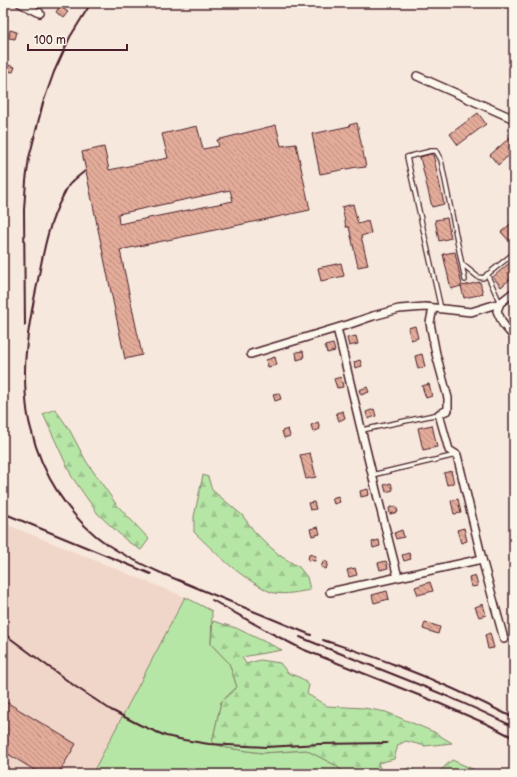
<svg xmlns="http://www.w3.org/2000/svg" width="517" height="777" font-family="'Balsamiq Sans',sans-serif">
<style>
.built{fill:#f0d6c8}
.green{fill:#b6e6a6;stroke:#808268}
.forest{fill:url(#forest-firs);stroke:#808268}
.building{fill:url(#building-back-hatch);stroke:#4a1f2b;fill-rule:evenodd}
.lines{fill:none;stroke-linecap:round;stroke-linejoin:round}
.lane-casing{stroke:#4a1f2b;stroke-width:6}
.street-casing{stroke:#4a1f2b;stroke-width:10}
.lane{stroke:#fbf7ec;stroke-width:3.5}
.street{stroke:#fbf7ec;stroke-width:7}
.rail{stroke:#4a1f2b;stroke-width:2}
</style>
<defs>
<pattern id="forest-firs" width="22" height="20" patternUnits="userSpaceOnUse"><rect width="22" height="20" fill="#b6e6a6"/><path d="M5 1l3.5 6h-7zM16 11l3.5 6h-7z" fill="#9ec58f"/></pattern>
<pattern id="building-back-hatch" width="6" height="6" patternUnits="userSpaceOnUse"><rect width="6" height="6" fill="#e3ac9a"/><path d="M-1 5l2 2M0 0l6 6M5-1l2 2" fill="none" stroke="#ba8b7e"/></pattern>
</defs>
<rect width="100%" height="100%" fill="#f6e8dc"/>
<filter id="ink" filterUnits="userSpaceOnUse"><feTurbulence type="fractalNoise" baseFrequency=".025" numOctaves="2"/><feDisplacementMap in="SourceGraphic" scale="8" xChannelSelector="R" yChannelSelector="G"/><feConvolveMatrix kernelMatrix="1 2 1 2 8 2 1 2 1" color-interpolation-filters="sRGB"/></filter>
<g filter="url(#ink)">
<path class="built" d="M3,523L185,597L92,774H3Z"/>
<path class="green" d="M185,597L212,611L211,644L229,663L237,687L221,702L212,743L227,748L262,753L306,750L335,765L346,774H92Z"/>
<path class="forest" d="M55,409L69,429L86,461L116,504L149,539L141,550L127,541L98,514L72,477L43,414Z
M203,475L208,477L212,490L242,515L254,531L269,546L282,557L299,567L307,577L310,590C298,592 286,595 274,593C270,592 266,590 263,588C236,574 215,552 194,532V517Z
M213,621L236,628L282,650L242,657L246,664L260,660L280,663L288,673L301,678L309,685L307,694L327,706L364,708L386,712L434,732L452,743L425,746L406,741L398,745L394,759L378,763L382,774H346L335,765L306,750L262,753L227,748L212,743L221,702L237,687L229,663L211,644Z
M452,760L484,774H438L441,770Z
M410,767L417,774H398Z"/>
<path class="building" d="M60,6L68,12L63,18L56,12Z
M10,30L17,32L15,39L9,38Z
M8,65L15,67L13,72L7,71Z
M478,113L486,124L458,145L450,134Z
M357,123L366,167L357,168V167L320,174L312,134L350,126L349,125Z
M276,125L281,146L296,144L310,210L120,250L142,355L125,359L82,152L104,147L109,170L168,158L162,134L197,126L203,149L219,146L217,140ZM230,190L233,201L119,224L118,214Z
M514,134V151L498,165L490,155Z
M431,154H433L444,204L432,207L420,157Z
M353,204L358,224L368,221L371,233L361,236L368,265L358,267L349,227H346L342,207Z
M447,218L451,238L439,241L435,220Z
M514,221V238L510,242L501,232Z
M455,252L462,286L480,282L483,294L464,298L461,286L451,289L443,254Z
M514,259V276L501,287L493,277Z
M341,263L344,276L321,281L318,268Z
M415,326L418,338L411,340L408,328Z
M356,336L358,344L349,346L347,338Z
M333,344L335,351L327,353L325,346Z
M303,351L304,358L297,360L296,352Z
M422,354L425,367L418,369L415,356Z
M275,357L277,365L268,367L266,360Z
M360,360L362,366L355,368L354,362Z
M341,377L343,387L337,388L334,379Z
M429,384L432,396L426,398L422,386Z
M367,387L369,392L361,395L359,390Z
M279,393L281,399L275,401L273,394Z
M374,409L376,416L368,419L366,412Z
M343,411L345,418L339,421L336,413Z
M318,422L320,429L313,432L311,425Z
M432,425L437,447L423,450L418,428Z
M288,429L290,436L284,438L282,431Z
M310,453L316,477L306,479L300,455Z
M451,471L454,483L447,485L444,473Z
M391,483L393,490L386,492L384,485Z
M368,489L369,495L361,497L360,491Z
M338,496L340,502L334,504L332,498Z
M458,499L461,513L454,514L451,501Z
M314,502L316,509L310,510L308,503Z
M396,506L398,512L390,514L389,508Z
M318,527L320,534L312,536L310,529Z
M464,528L467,541L461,543L457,530Z
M402,530L404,537L396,539L394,533Z
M379,540L380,546L373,548L372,542Z
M409,553L411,559L404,561L402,555Z
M309,554L316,556L315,561L308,560Z
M324,560L328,563L326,569L321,567Z
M386,561L388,568L380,570L378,563Z
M355,568L357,575L349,577L347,570Z
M475,575L478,586L471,587L469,577Z
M430,582L433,591L418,595L415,587Z
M387,591L389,599L374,603L372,595Z
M483,604L486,615L479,617L475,607Z
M425,622L440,627L438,634L423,629Z
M490,633L494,648L488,649L485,635Z
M3,700L76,744L58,774H41L3,751Z"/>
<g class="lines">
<g class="lane-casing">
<path id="lane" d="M462,264L478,277L483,278L514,253
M487,274L500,303
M441,309L407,157L431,151H436L441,160L465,280
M362,430L439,414
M372,475L456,455"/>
</g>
<g class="street-casing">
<path id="street" d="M20,3L40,13
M417,76L514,119
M500,303L497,311L503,324L514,337
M433,308L430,323L436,354L448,398V410L439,414L449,450L457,455L482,559L504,639
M337,328C357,411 376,494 398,577
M251,354L350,324L373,316L399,309L425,307L471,312L500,303L514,292
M330,592L482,559"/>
</g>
<use href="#lane" class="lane"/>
<use href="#street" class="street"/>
<path class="rail" d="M85,171C80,175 73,180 69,185C67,188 65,192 63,196C48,223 43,254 37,285C31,313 25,343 25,372C25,389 26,412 31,429C42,475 69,518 108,545C125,556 143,565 161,573L311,635
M25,325L24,210L26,181L29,158L43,103L54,72L70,37L91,3
M3,513L151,574
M212,600L269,632L302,649L436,702L487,724L514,738
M3,633L76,687L111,710L140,725L166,736L184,740L209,744L266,747L320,744L387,743
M300,637C371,667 445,692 514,727
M323,640C347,648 370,655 393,664C435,680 475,698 514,718"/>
</g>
</g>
<rect width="517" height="777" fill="none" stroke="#fbf7ec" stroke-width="16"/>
<rect x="8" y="8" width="501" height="761" fill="none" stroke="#4a1f2b" stroke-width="1.5" filter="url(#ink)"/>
<path d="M28 44v6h99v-6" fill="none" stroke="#4a1f2b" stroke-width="2"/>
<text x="34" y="44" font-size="12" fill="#4a1f2b" stroke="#fbf7ec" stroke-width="3" paint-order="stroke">100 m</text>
</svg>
